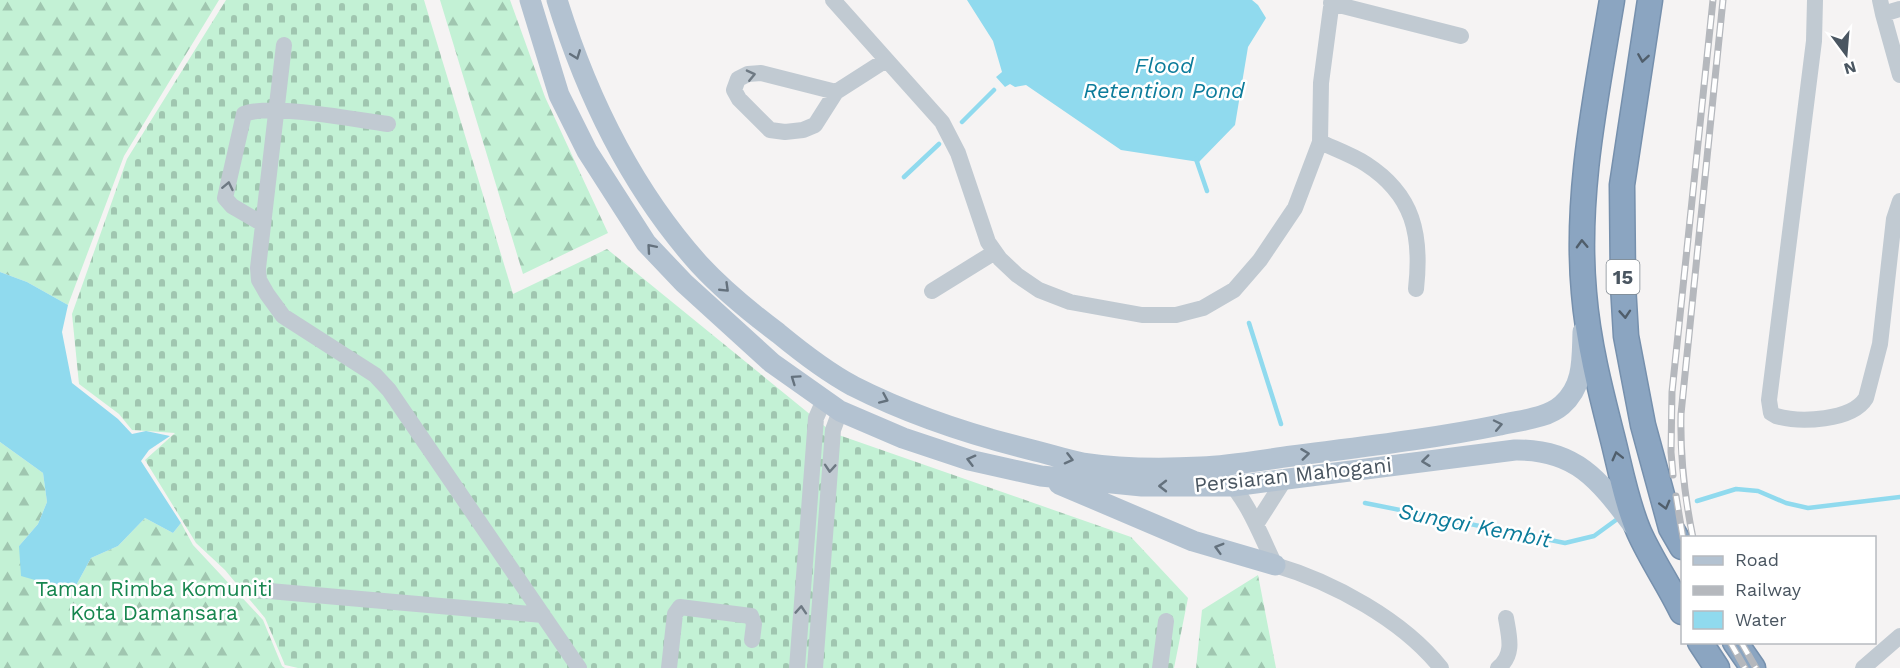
<svg xmlns="http://www.w3.org/2000/svg" width="1900" height="668" font-family="'Work Sans',sans-serif">
<style>
.forest{fill:url(#forest-firs)}
.cemetery{fill:url(#cemetery-stones)}
.water{fill:#90daee}
.lines{fill:none;stroke-linecap:round;stroke-linejoin:round}
.stream{stroke:#90daee;stroke-width:4.5}
.highway-casing{stroke:#7690ad;stroke-width:27}
.minor{stroke:#c1cad2;stroke-width:16}
.major{stroke:#b3c2d1;stroke-width:21}
.highway{stroke:#8ba5c1;stroke-width:24}
.rail-casing{stroke:#b5b8bd;stroke-width:7}
.rail{stroke:#fff;stroke-width:4.5;stroke-dasharray:14;stroke-linecap:butt}
.oneway{stroke:#64717d}
.oneway2{stroke:#505e6b}
.oneway3{stroke:#6e7983}
.labels{text-anchor:middle;stroke-width:5;stroke-linejoin:round;paint-order:stroke}
.shield{fill:#fff;stroke:#808990;stroke-width:1.5}
.shield-label{font-size:20px;font-weight:bold;fill:#4a5661}
.street-label{font-size:21px;fill:#4a5661;stroke:#fff}
.park-label{font-size:21px;fill:#17864f;stroke:#fff}
.water-label{font-size:22px;font-style:italic;fill:#0c7c9b;stroke:#fff}
</style>
<defs>
<pattern id="forest-firs" width="22" height="20" patternUnits="userSpaceOnUse" patternTransform="scale(1.5)"><rect width="22" height="20" fill="#c3f1d5"/><path d="M5 1l3.5 6h-7zM16 11l3.5 6h-7z" fill="#a0c6b0"/></pattern>
<pattern id="cemetery-stones" width="16" height="16" patternUnits="userSpaceOnUse" patternTransform="scale(1.5)"><rect width="16" height="16" fill="#c3f1d5"/><path d="M2 7V4a2 2 0 0 1 4 0v3zM10 15v-3a2 2 0 0 1 4 0v3z" fill="#a0c6b0"/></pattern>
</defs>
<rect width="100%" height="100%" fill="#f5f3f3"/>
<path class="forest" d="M0,0H219L124,156L68,305L27,282L0,272Z
M440,0H510L545,97L608,233L523,274Z
M0,442L43,473L47,502L38,524L19,546L47,582L73,591L91,558L118,546L145,518L173,533L181,523L193,545L263,620L282,666L285,668H0Z
M1258,575L1276,668H1196L1202,610Z"/>
<path class="cemetery" d="M226,0H424L513,294L607,249L833,433L1131,537L1188,598L1174,668H298L285,665L265,618L225,570L196,543L145,460L175,433L132,430L119,414L79,384L72,314L127,159Z"/>
<path class="water" d="M967,0H1252L1258,5L1266,18L1248,47L1235,125L1199,162L1121,150L1026,85L1015,87L1010,84L1005,87L996,77L1002,72L993,41Z
M0,272L27,282L68,305L62,332L72,383L118,419L132,434L146,431L170,436L149,450L141,461L181,523L173,533L145,518L118,546L91,558L73,591L21,576L19,546L38,524L47,502L43,473L0,442Z"/>
<g class="lines">
<path class="stream" d="M962,122L994,90
M1196,159L1207,191
M904,177L939,144
M1249,323L1281,424
M1697,501L1736,489L1758,491L1786,503L1808,508L1900,497
M1365,503L1565,543L1594,536L1616,520"/>
<g class="highway-casing">
<path id="highway" d="M1612,0C1596,97 1575,195 1584,293C1588,342 1600,389 1612,436C1620,467 1626,502 1639,532C1651,559 1669,585 1682,612
M1650,0L1622,185L1623,285L1626,336L1643,425L1671,528L1682,547
M1700,642L1717,668
M1735,642L1753,668"/>
</g>
<path class="minor" d="M833,0L942,122L958,153L988,242L1000,259L1017,275L1039,290L1070,302L1142,315H1176L1203,308L1234,290L1260,260L1295,208L1320,142L1321,83L1332,0
M1815,0L1814,41L1769,400L1771,413L1776,416C1800,423 1852,421 1866,398L1880,344L1894,219L1900,201
M1880,0L1883,14L1900,9
M1331,3L1461,36
M1883,14L1900,75
M284,45L258,268L259,280L267,294L283,316L375,375L389,390L579,668
M836,92L761,73L748,74L738,79L734,90L739,99L770,130L785,132L803,130L815,125L836,92L886,60
M1320,142C1335,149 1352,155 1366,164C1414,195 1422,235 1416,289
M263,224L232,206L225,198L244,114C271,103 356,120 388,124
M932,291L995,252
M1226,478C1249,503 1260,534 1275,565C1333,582 1403,620 1441,668
M1257,523L1285,479
M258,590L543,615
M669,668L675,614L680,607L751,616L754,624L752,640
M797,668L816,418L824,400
M815,668L833,430L840,411
M1160,668L1166,621
M1498,668C1515,655 1509,636 1506,618
M1863,668L1900,636"/>
<path class="major" d="M530,0L559,95L587,151L646,243L684,283L772,363L840,411L903,438L969,460L1041,476L1142,486H1233L1515,450C1576,449 1599,480 1633,525
M557,0C587,97 631,188 699,264C723,290 750,312 778,333C801,352 827,372 853,386C910,415 971,435 1032,450C1049,454 1066,460 1083,463C1122,469 1162,469 1201,467C1231,466 1262,460 1292,456C1361,447 1432,439 1500,425C1520,420 1546,419 1562,405C1584,386 1582,359 1583,332
M1059,484L1193,541L1275,565"/>
<use href="#highway" class="highway"/>
<g class="rail-casing">
<path id="rail" d="M1673,475L1671,452L1672,392L1713,0
M1676,496L1683,538
M1693,538C1684,494 1680,458 1681,414L1723,0
M1730,642L1745,668
M1741,642L1756,668"/>
</g>
<use href="#rail" class="rail"/>
</g>
<defs><path id="oneway-chevron" d="M-2-3.5L2.5 0L-2 3.5" fill="none" stroke-width="1.6" stroke-linecap="round" stroke-linejoin="round" transform="scale(1.5)"/></defs>
<g class="oneway">
<use href="#oneway-chevron" transform="translate(576 55) rotate(69)"/>
<use href="#oneway-chevron" transform="translate(651 248) rotate(-131)"/>
<use href="#oneway-chevron" transform="translate(725 288) rotate(44)"/>
<use href="#oneway-chevron" transform="translate(795 379) rotate(-145)"/>
<use href="#oneway-chevron" transform="translate(884 399) rotate(24)"/>
<use href="#oneway-chevron" transform="translate(1498 425) rotate(-12)"/>
<use href="#oneway-chevron" transform="translate(1305 454) rotate(-7)"/>
<use href="#oneway-chevron" transform="translate(1069 459) rotate(14)"/>
<use href="#oneway-chevron" transform="translate(971 460) rotate(-165)"/>
<use href="#oneway-chevron" transform="translate(1426 461) rotate(173)"/>
<use href="#oneway-chevron" transform="translate(1163 486) rotate(180)"/>
<use href="#oneway-chevron" transform="translate(1219 548) rotate(-164)"/>
</g>
<g class="oneway2">
<use href="#oneway-chevron" transform="translate(1643 58) rotate(99)"/>
<use href="#oneway-chevron" transform="translate(1582 244) rotate(-92)"/>
<use href="#oneway-chevron" transform="translate(1625 314) rotate(86)"/>
<use href="#oneway-chevron" transform="translate(1617 456) rotate(-104)"/>
<use href="#oneway-chevron" transform="translate(1665 505) rotate(75)"/>
</g>
<g class="oneway3">
<use href="#oneway-chevron" transform="translate(751 75) rotate(-13)"/>
<use href="#oneway-chevron" transform="translate(228 186) rotate(-78)"/>
<use href="#oneway-chevron" transform="translate(830 468) rotate(94)"/>
<use href="#oneway-chevron" transform="translate(801 610) rotate(-86)"/>
</g>
<g class="labels">
<rect class="shield" x="1606.5" y="260" width="33" height="34" rx="4.5"/>
<g class="shield-label">
<text x="1623" y="284">15</text>
</g>
<g class="street-label">
<text transform="translate(1293 475) rotate(-6)" y="7">Persiaran Mahogani</text>
</g>
<g class="park-label">
<text x="154" y="596">Taman Rimba Komuniti<tspan x="154" dy="24">Kota Damansara</tspan></text>
</g>
<g class="water-label">
<text x="1164" y="73">Flood<tspan x="1164" dy="25">Retention Pond</tspan></text>
<text transform="translate(1475 525) rotate(11)" y="8">Sungai Kembit</text>
</g>
</g>
<rect x="1681" y="536" width="195" height="108" fill="#ffffff" stroke="#b7bbc0" stroke-width="1.5"/>
<rect x="1693" y="556" width="30" height="9" fill="#b3c2d1" stroke="#b7bbc0" stroke-width="1.5"/>
<text x="1735" y="566" font-size="18" fill="#4a5661">Road</text>
<rect x="1693" y="586" width="30" height="9" fill="#b5b8bd" stroke="#b7bbc0" stroke-width="1.5"/>
<text x="1735" y="596" font-size="18" fill="#4a5661">Railway</text>
<rect x="1693" y="611" width="30" height="18" fill="#90daee" stroke="#b7bbc0" stroke-width="1.5"/>
<text x="1735" y="626" font-size="18" fill="#4a5661">Water</text>
<g transform="translate(1846 54) rotate(164)" stroke="#ffffff" stroke-width="4.5" paint-order="stroke">
<path d="M0-4.5L10 22L0 15L-10 22Z" fill="#4a5661"/>
<text y="-9" font-size="16" font-weight="bold" text-anchor="middle" fill="#4a5661">N</text>
</g>
</svg>
